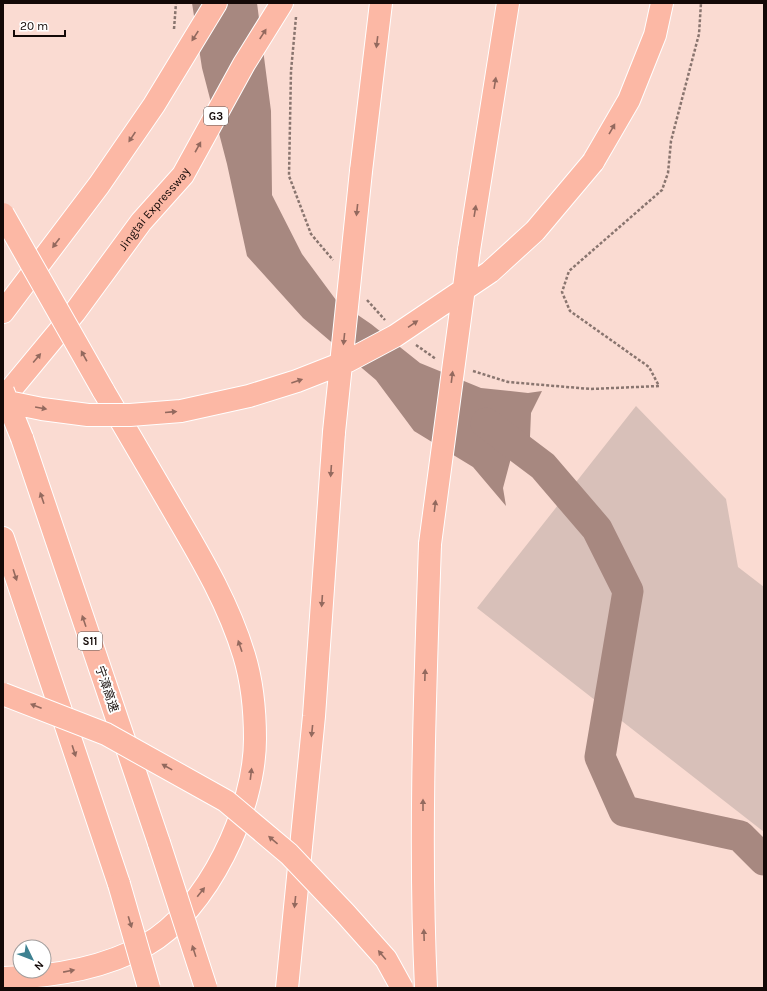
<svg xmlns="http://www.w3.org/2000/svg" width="767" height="991" font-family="Karla,'Noto Sans SC',sans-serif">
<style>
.green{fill:#d8c0b9}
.water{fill:#a78880}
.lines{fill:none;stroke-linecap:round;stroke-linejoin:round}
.river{stroke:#a78880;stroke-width:31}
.motorway-casing{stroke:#fff;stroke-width:24}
.path{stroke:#89756f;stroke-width:2.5;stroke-dasharray:3 2;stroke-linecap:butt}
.motorway{stroke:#fcb8a5;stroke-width:22}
.motorway-bridge-casing{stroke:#fff;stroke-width:24;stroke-linecap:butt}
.motorway-bridge{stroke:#fcb8a5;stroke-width:22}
.oneway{fill:#93695e}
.labels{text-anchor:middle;stroke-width:4;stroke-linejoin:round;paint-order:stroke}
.shield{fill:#fff;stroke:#5a5351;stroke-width:1}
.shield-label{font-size:11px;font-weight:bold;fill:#130907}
.street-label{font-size:12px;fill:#130907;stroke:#fff}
</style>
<rect width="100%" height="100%" fill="#fadbd2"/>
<path class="green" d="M636,406L726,499L738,567L764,587V832L477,608Z"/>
<path class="water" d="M192,3H257L271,111L272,195L302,254L336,300L371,324L420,363L481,388L528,393L542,391L531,413L530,437L511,458L503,488L506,506L473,467L414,431L376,380L303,318L247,256L227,164L202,68Z"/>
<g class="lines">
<path class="river" d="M486,423L543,466L597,529L628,591L600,757L624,811L740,836L764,860"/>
<g class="motorway-casing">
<g id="motorway">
<path d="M593,162L629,100L655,35L662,3"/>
<path d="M361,171L381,3"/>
<path d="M469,250L508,3"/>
<path d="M3,312L99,185L154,105L216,3"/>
<path id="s1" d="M3,399L75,312L141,222L183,175L244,64L282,3"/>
<path d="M22,438L159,843"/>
<path d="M3,538L119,884"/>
<path d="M3,978C52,977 102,969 146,945C208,910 255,809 255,739C255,711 252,681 244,655C227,599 197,551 168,501C146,464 125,427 103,390"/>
<path d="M287,988L314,716L334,432"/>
<path d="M426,988C419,840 425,692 430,544"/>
</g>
</g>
<path class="path" d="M296,17L291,71L289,176L311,234L333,260
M174,29L176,3
M367,300L385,320
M416,345L436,359
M473,371L508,382L591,389L659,386L649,367L570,311L562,292L569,271L662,190L668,173L671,141L699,34L701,3"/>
<use href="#motorway" class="motorway"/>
<g class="motorway-bridge-casing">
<path id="motorway-bridge" d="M3,214L103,390
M3,391L22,438
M3,401L42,409L88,415H130L181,411L249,396L297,381L348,361L395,336L490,272L535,231L593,162
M334,432L361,171
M430,544L469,250
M3,694L106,734L226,801L289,854L345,913L386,959L402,988
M159,843L206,988
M119,884L149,988"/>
</g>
<use href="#motorway-bridge" class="motorway-bridge"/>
</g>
<defs><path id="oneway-solid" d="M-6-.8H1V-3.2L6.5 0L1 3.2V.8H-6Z"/></defs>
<g class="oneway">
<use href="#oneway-solid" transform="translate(263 34) rotate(-57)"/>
<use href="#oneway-solid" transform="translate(195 36) rotate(123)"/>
<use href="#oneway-solid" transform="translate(377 42) rotate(97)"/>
<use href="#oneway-solid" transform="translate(495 83) rotate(-81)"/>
<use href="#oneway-solid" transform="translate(612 129) rotate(-60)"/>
<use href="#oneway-solid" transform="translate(132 137) rotate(124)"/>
<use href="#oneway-solid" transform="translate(198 147) rotate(-61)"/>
<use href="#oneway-solid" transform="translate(357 210) rotate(96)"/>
<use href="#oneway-solid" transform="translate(475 211) rotate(-81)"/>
<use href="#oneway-solid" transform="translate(56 243) rotate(127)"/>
<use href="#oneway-solid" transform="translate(413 324) rotate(-34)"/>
<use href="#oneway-solid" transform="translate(344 339) rotate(96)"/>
<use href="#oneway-solid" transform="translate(84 356) rotate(-119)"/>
<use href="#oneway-solid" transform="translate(37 358) rotate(-50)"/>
<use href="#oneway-solid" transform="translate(452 377) rotate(-83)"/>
<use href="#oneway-solid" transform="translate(297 381) rotate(-19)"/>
<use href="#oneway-solid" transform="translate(41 408) rotate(10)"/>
<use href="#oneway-solid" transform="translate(171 412) rotate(-5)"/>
<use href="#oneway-solid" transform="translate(331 471) rotate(94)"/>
<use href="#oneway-solid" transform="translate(42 498) rotate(-109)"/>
<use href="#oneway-solid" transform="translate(435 506) rotate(-83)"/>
<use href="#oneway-solid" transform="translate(15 575) rotate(72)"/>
<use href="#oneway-solid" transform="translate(322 601) rotate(94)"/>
<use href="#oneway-solid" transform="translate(84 621) rotate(-109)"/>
<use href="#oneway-solid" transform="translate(240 646) rotate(-109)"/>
<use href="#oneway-solid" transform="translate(425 675) rotate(-88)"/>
<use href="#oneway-solid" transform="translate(36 706) rotate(-159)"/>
<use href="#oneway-solid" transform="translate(312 731) rotate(96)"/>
<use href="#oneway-solid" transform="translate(74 751) rotate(72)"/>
<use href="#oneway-solid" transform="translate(167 767) rotate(-151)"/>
<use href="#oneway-solid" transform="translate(251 774) rotate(-83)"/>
<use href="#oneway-solid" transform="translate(423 805) rotate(-90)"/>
<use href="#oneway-solid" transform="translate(273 840) rotate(-140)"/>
<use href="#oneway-solid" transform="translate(201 892) rotate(-51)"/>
<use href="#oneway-solid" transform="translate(295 902) rotate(96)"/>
<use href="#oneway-solid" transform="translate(130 922) rotate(73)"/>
<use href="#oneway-solid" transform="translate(424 935) rotate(-92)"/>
<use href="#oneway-solid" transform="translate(194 951) rotate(-108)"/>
<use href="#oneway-solid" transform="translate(382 955) rotate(-130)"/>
<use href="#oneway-solid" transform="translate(69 971) rotate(-11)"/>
</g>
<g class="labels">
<g class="shield">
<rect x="204" y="107" width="24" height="18" rx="3"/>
<rect x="78" y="632" width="24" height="18" rx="3"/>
</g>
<g class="shield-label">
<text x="216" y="120">G3</text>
<text x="90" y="645">S11</text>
</g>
<g class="street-label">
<text dy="4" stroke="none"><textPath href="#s1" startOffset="243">Jingtai Expressway</textPath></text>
<text transform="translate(107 689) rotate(71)" y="4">宁漳高速</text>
</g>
</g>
<rect width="767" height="991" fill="none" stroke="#130907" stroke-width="8"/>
<g transform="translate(32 959) rotate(133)"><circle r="19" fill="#ffffff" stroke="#a19d9c"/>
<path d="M0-3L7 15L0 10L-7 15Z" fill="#3e8191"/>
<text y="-6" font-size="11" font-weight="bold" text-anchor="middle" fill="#130907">N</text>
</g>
<path d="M14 30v6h51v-6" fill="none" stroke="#130907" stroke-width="2"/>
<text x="20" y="30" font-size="12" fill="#130907" stroke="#ffffff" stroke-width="3" paint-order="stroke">20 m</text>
</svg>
